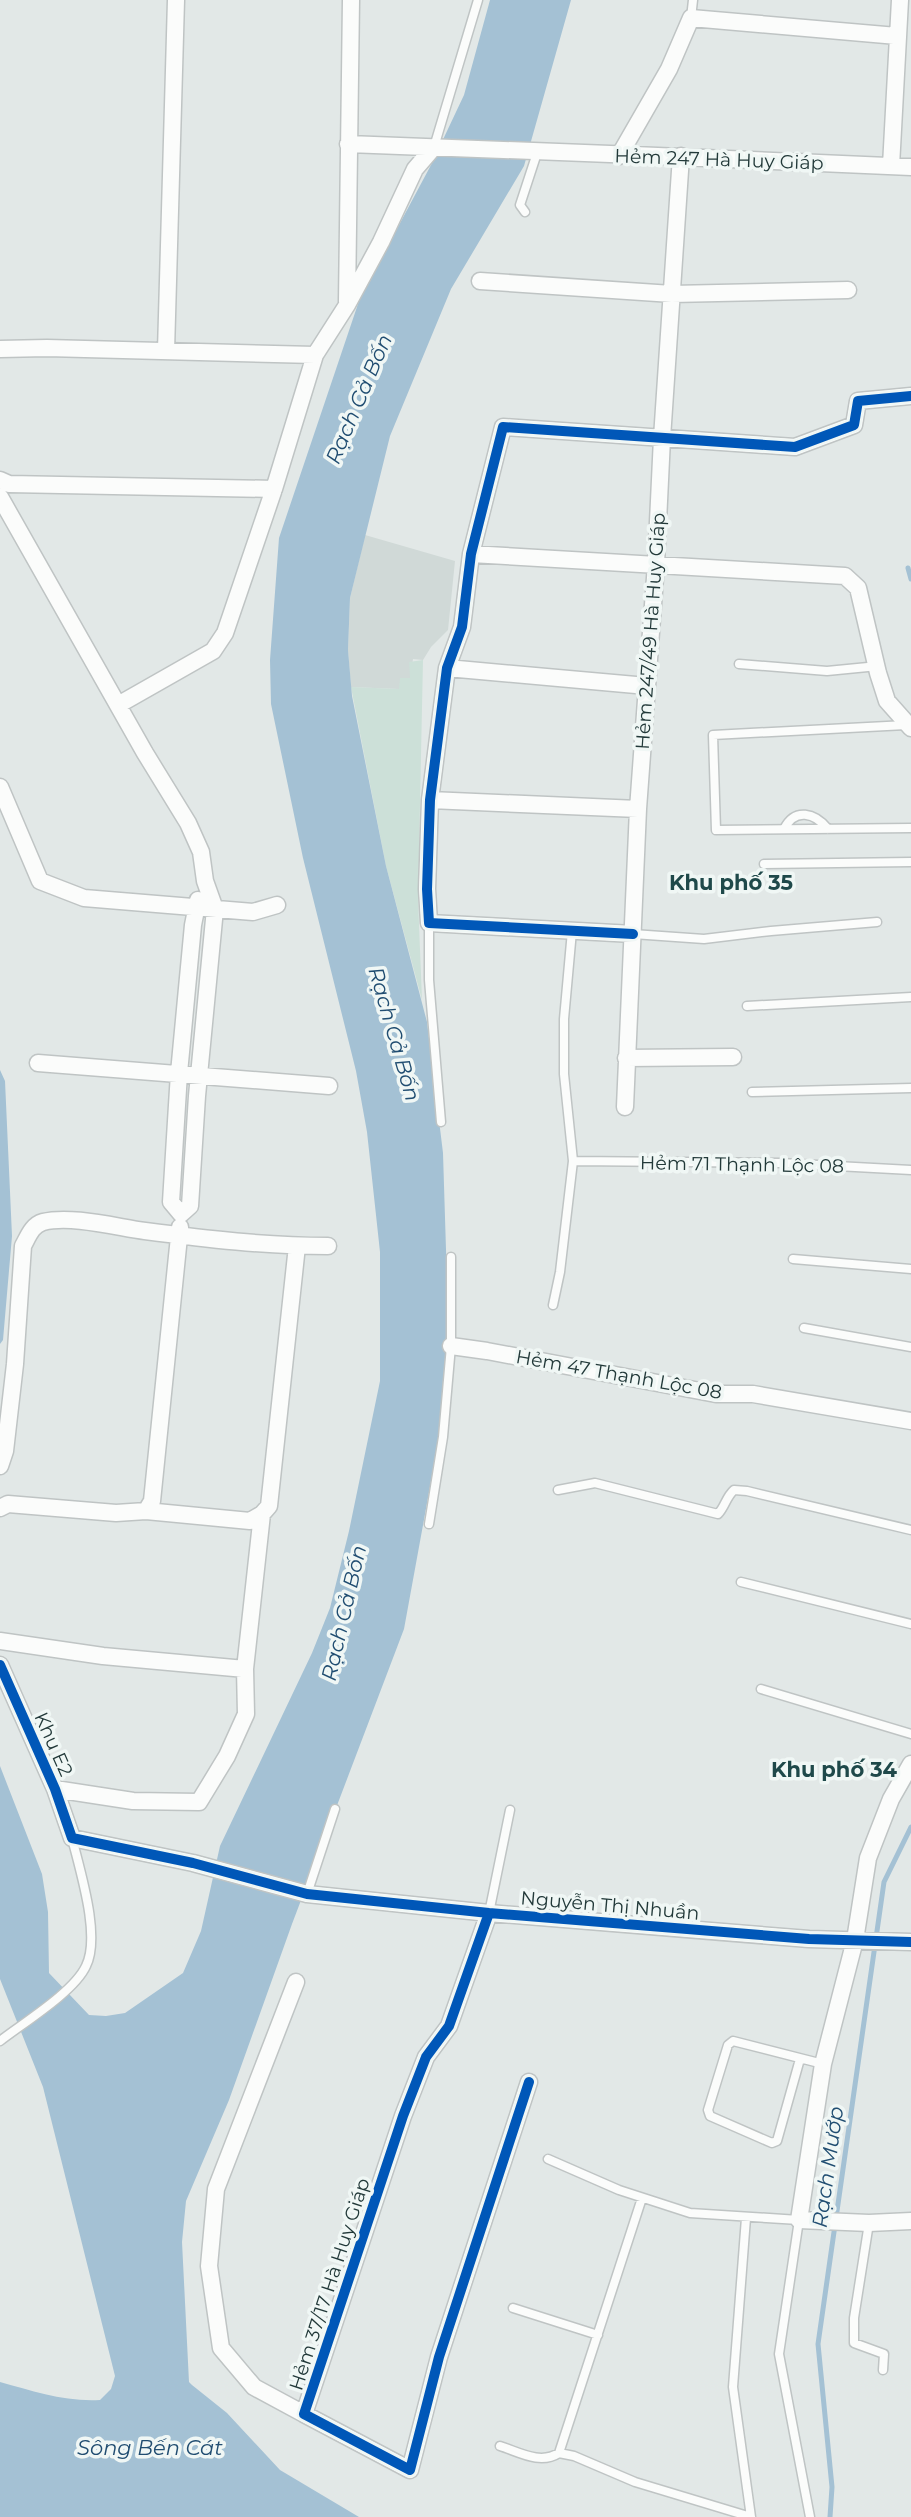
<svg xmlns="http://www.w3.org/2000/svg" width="911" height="2517" font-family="Montserrat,sans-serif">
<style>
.built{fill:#d0d9d7}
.green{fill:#cce0d8}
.water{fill:#a4c1d4}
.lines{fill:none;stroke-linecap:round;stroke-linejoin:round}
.stream{stroke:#a4c1d4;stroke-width:5}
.lane-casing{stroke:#bfc4c4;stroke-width:11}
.street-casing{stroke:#bfc4c4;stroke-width:19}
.lane{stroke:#fbfcfb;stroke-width:8}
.street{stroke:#fbfcfb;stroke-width:16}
.cycleway-casing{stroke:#f0f7f5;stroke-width:15}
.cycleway{stroke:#0057b8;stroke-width:10}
.labels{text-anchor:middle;stroke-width:7;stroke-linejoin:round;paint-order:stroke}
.street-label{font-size:19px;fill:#223939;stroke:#f0f7f5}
.water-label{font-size:21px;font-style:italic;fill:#204d71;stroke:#f0f7f5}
.neighbourhood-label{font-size:21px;font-weight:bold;fill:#1f494a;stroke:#f0f7f5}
</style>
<rect width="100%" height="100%" fill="#e2e8e7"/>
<path class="built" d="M365,535L455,561L448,630L431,647L423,660L413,659L410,678L399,689L351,687L348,650L350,598Z"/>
<path class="green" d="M423,660L418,899L422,1000L386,866L351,687L399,689L400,678H410L409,662Z"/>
<path class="water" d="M490,0H571L524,166L451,289L390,436L350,598L348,650L352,696L386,866L427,1022L443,1153L449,1346L440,1432L404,1629L292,1924L229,2100L186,2201L182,2242L189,2382L192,2385L227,2413L280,2470L359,2517H0V2382C33,2391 65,2402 100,2400L111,2389L115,2376L43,2087L0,1979V1766L42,1874L48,1912L49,1973L89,2015L106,2016L125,2013L183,1973L201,1931L220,1846L312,1653L330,1608L349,1531L380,1381V1252L367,1132L356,1071L303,858L271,704L270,660L279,538L360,298L431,165L464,95Z
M0,1070L5,1081L12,1236L3,1340L0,1344Z"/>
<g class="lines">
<path class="stream" d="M908,568L911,579
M830,2517L832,2487L818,2344L884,1882L911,1827"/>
<g class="lane-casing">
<path id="lane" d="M691,18L693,0
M434,147L478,0
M525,212L520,205L538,150
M739,664L827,671L878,666
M906,725L713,735L716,830L911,828
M784,829C795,807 815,813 828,829
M764,864L911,862
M429,923V980L441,1122
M633,934L704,939L771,931L877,922
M747,1006L911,997
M752,1092L911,1088
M573,1161L781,1163L911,1170
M793,1259L911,1269
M553,1305L560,1272L573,1161L564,1074V1019L572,931
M804,1328L911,1347
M558,1490L595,1483L718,1514C725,1507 726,1497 734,1490L747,1491L911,1530
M429,1524L443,1437L451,1346V1257
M741,1582L911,1624
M761,1689L911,1734
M307,1894L335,1809
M489,1913L510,1810
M0,2041C23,2023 74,1992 86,1966C101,1936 80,1871 72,1838
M800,2059L777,2141L772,2143L710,2116L708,2110L728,2045L733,2041L823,2064
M548,2159L619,2190L690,2213L799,2220L779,2354L810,2517
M746,2218L733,2387L751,2517
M869,2223L854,2318V2343L884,2354L883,2370
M513,2308L598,2335
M500,2446C519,2452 540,2465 559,2453L574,2456L635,2482L751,2517
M559,2453L642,2198"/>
</g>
<g class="street-casing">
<path id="street" d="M348,144C536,150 723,159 911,167
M619,156L669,69L691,18L897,36
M891,166L900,0
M480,281L672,294L848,290
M347,302L351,0
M0,349L47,348L315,355
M166,351L176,0
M0,480L9,484L274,489
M0,497L145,753L188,823L201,852L205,881L215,909L197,1096L190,1206L181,1214
M471,554L845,576L858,588L878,673L887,701L911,728
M447,668L647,686
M118,705L213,651L225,633L274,489L315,355L347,305L381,242L415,169L434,147
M0,787L40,881L84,898L253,912L277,905
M430,800L638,809
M633,934L429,923L427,889L430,800L447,668L462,627L471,554L503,427L795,447L854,425L858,401L911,396
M626,1058L733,1057
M38,1063L329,1086
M625,1107L638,809L656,564L662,438L681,156
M181,1214L171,1202L179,1073L193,925L198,900
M451,1346L487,1351L716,1394H753L911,1421
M0,1466L5,1451L15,1364L23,1246C28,1237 32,1225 43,1222C71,1215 116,1227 145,1231C206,1239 267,1246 328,1246
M0,1508L8,1504L116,1513L146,1511L152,1501L180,1227
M146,1511L250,1521L262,1514L269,1506L297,1246
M0,1641L103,1656L245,1669
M0,1665L55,1789L72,1838L193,1863L307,1894L489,1913L809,1939L911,1942
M911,1764L891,1799L868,1858L855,1940L823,2064L799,2220L869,2223L911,2221
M55,1789L133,1801L199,1802L227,1756L246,1714L245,1669L262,1514
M489,1913L449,2026L426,2057L403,2116L304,2414L410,2470L439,2357L529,2082
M296,1982L216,2189L209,2266L221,2348L254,2387L304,2414"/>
</g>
<use href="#lane" class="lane"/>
<use href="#street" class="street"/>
<g class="cycleway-casing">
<path id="cycleway" d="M633,934L429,923L427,889L430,800L447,668L462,627L471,554L503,427L795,447L854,425L858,401L911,396
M0,1665L55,1789L72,1838L193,1863L307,1894L489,1913L809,1939L911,1942
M489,1913L449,2026L426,2057L403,2116L304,2414L410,2470L439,2357L529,2082"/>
</g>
<use href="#cycleway" class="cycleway"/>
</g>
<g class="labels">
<g class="street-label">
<text transform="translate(719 159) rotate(2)" y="7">Hẻm 247 Hà Huy Giáp</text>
<text transform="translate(650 631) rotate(-86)" y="7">Hẻm 247/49 Hà Huy Giáp</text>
<text transform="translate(742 1164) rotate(1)" y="7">Hẻm 71 Thạnh Lộc 08</text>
<text transform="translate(619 1374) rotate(10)" y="7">Hẻm 47 Thạnh Lộc 08</text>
<text transform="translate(54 1744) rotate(66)" y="7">Khu E2</text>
<text transform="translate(610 1905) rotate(5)" y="7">Nguyễn Thị Nhuần</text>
<text transform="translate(329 2284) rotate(-72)" y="7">Hẻm 37/17 Hà Huy Giáp</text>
</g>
<g class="water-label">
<text transform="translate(359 399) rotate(-67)" y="7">Rạch Cả Bốn</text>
<text transform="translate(394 1034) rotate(74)" y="7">Rạch Cả Bốn</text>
<text transform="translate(344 1613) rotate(-77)" y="7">Rạch Cả Bốn</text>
<text transform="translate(828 2167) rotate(-82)" y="7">Rạch Mướp</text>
<text x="150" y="2455">Sông Bến Cát</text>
</g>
<g class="neighbourhood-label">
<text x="731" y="890">Khu phố 35</text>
<text x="834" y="1777">Khu phố 34</text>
</g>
</g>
</svg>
